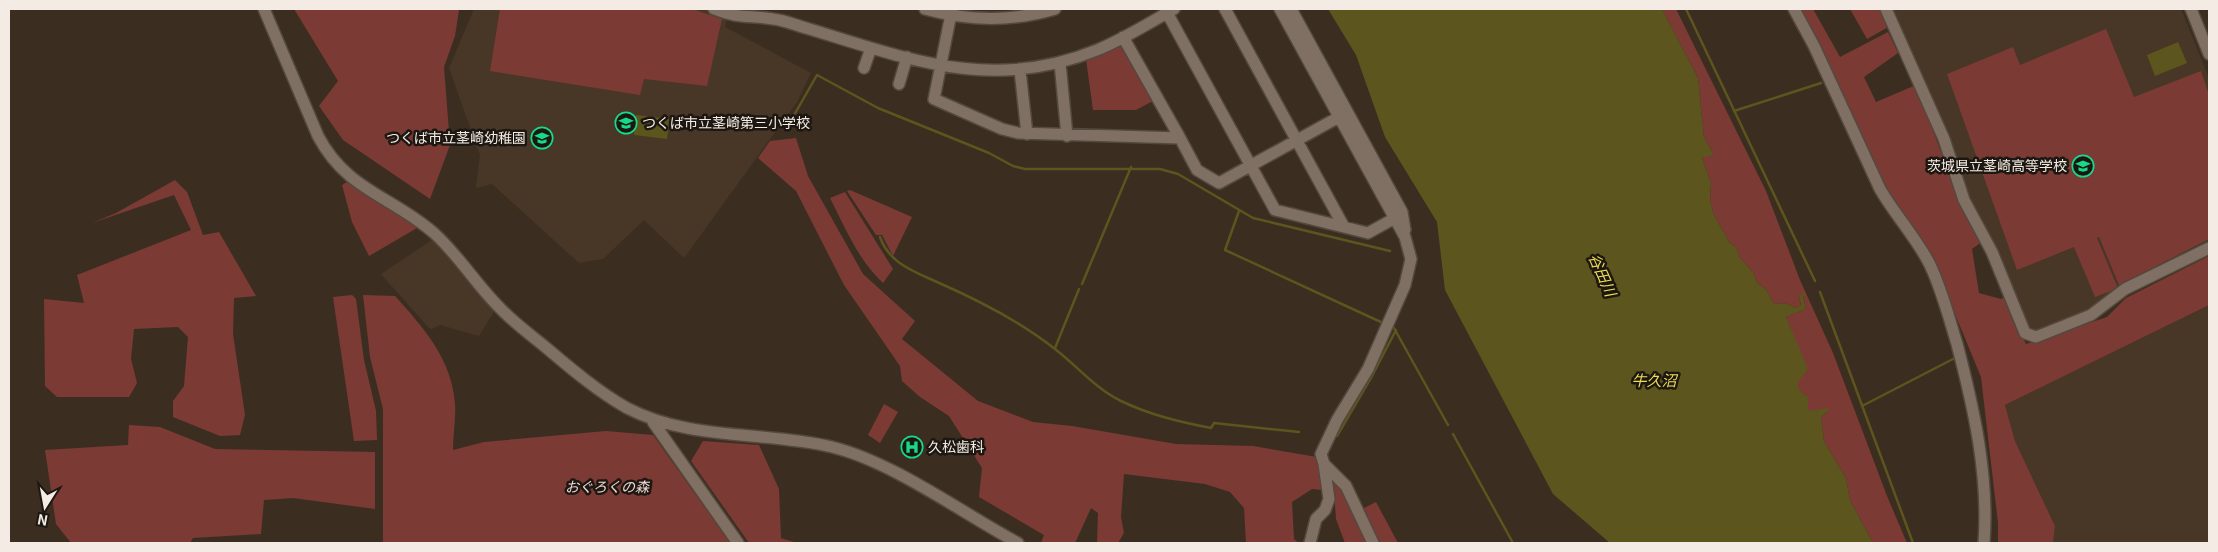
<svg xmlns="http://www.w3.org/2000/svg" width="2218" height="552" font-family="Georgia,'Noto Sans JP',serif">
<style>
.built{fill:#483726}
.green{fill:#7c3a34}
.water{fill:#5c551e}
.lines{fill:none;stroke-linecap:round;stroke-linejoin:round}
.stream{stroke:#5c551e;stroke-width:2.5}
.minor-casing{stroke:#54493e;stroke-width:14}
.minor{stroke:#807063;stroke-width:11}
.labels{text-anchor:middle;stroke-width:5;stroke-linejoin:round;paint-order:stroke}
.poi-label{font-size:14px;fill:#f4ece4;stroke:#1d1712;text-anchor:start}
.park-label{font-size:14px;font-style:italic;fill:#f2d7d3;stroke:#1d1712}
.water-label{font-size:15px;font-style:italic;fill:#efdd54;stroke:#1d1712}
</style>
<rect width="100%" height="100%" fill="#3b2e21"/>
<path class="built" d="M474,9H705L727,18L725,27L811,73L797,102L684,258L644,220L603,259L579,263L492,184L476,188L480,155L449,68Z
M1890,9H2181L2209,78V242L2119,287L2089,313L2037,334L2029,331L1967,195Z
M432,240L495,310L479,336L440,325L432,329L429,328L381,274Z
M2209,305V543H2053L2055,526L2015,441L2005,405Z"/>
<path class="green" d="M294,9L459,10L455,36L444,67L450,145L430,199L343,140L319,106L338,81Z
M500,9H692L722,19L707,86L644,79L640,95L490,71Z
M1662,9H1676L1766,191L1800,280L1833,353L1887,496L1907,543H1873L1850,500L1846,478L1824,441L1821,417L1827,412L1808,411L1806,395L1801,393L1798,387L1790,327L1786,317L1806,309L1803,296H1799L1801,306L1796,308L1788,304L1773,303L1766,289L1758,284L1753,272L1740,258L1736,247L1730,243L1714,215L1710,200L1711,183L1702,158L1713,153L1704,137L1698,78Z
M1798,9H1813L1840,57L1888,32L1898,53L1864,77L1876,102L1916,85L1959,200L1983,241L1972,249L1979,293L2001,299L2005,297L2026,344L2107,317L2126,298L2209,256V305L2005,405L2015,441L2055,526L2053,543H1998V523L1981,377L1934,263L1895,209Z
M1850,9H1880L1890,26L1867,39Z
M2106,29L2134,97L2201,71L2209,95V239L2119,285L2099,237L2094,239L2097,238L2117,286L2114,290L2095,297L2074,247L2017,270L1947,74L2013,47L2020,65Z
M1119,44L1122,45L1153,101L1136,110H1093L1086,59Z
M796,138L808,176L863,274L915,321L902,339L978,401L1033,422L1072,426L1176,444L1253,446L1317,457L1343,488L1368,543H1345L1336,519L1334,491L1312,489L1292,502L1294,539L1299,543H1246L1244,508L1230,492L1205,484L1124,474L1121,517L1124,533L1118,543H1097L1098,513L1091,508L1075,543H1041L1044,535L979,497L982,468L949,416L920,397L902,381L900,366L844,285L796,191L758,158L770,141Z
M175,180L187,192L203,235L219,232L256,296L234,298L233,334L245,415L240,435L220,436L173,417V401L184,386L188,337L178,327L134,329L131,359L137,383L129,397H57L45,386L44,299L84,303L77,275L191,230L174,195L92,223L116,213Z
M347,182C370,198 395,211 417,228L369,256L352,222L342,185Z
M850,190L912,217L893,256L882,235H876L847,191Z
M845,192L893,269L883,283C858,260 845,227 830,198Z
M352,295L356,299L364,360L376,411L377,440L354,441L333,297Z
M363,295L395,296C423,327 452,359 455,404C456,419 453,435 453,450L484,442L606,431L653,435L730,543H383V409L370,357Z
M884,404L898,412L880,443L868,435Z
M129,425L160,427L215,449L375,452V509L293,498L264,500L261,534L193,538L190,543H71L56,524L45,450L128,445Z
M703,441L759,445L779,489L781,538L797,543H749L691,461Z
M1376,502L1398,543H1379L1364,508Z"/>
<path class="water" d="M1328,9H1662L1698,78L1704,137L1713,153V155L1702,158L1711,183L1710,200L1714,215L1730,243L1736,247L1740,258L1753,272L1758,284L1766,289L1773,303L1788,304L1796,308L1801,305L1799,296L1805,292L1806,295L1803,296L1806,309L1786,317L1808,369L1798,382C1798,391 1802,392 1808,397V411L1828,408L1827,412L1821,417L1824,441L1846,478L1850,500L1873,543H1610L1553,494L1445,290L1437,222L1385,137L1356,55Z
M2178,42L2187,63L2155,76L2147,55Z
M636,115L670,119L667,139L634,135Z"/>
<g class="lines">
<path class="stream" d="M1686,9L1815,281
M1734,111L1821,83
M793,117L817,75L878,108L989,153L1013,166L1025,169H1160L1178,174L1253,218L1390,251
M1239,211L1225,250L1383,323
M880,237C889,263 913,271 937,282C978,300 1020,321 1055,349C1077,366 1096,389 1121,401C1150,415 1180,422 1211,428L1214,423L1299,432
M1082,284L1131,167
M1820,292L1913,543
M1394,328L1448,425
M1055,348L1079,289
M1862,406L1955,358
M1453,434L1513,543
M1337,436L1372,376L1396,330"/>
<g class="minor-casing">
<path id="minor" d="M264,9L318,136C347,191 392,196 435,234C459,256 476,284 499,307C512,321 528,333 543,345C569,367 597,391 627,408C690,441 764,431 832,447C893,462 962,513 1018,543
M714,9C739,19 748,15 773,19C784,20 795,25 806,28C909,59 991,93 1097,50C1124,39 1149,23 1174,9
M925,9C968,21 1012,22 1055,9
M952,9L934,99L1002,129L1018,133L1180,138L1197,170L1219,183L1339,117
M1165,9L1275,210L1368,233L1395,218
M1225,9L1344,227
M1280,9L1405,237L1411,259L1405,285L1368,369L1337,420L1321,454L1324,464L1346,486L1373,543
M1291,9L1402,212L1405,230
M1794,9L1814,46L1880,189C1895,215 1918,240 1930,265C1942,290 1949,318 1957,344C1974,409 1989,476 1984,543
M1886,9L1944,139L1964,200L1992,252L2025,333L2036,337L2091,315L2125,289L2209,248
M2191,9L2209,54
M1123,37L1180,138
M1060,63L1067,136
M864,68L871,48
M1020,70L1027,134
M899,84L907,57
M653,422L738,543
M1310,543L1316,519L1325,510L1329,499L1324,464"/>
</g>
<use href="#minor" class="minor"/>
</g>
<defs>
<g id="school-ring" transform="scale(1.125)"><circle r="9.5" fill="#1d1712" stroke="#16d989" stroke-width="1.5"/><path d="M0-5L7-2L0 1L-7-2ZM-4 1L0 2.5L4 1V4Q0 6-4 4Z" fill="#16d989"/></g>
<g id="hospital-ring" transform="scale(1.125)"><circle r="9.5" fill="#1d1712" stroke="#16d989" stroke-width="1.5"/><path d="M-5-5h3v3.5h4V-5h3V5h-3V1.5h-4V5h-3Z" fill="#16d989"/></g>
</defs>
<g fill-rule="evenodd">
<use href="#school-ring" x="626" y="123"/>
<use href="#school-ring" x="542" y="138"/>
<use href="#school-ring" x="2083" y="166"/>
<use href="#hospital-ring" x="912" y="447"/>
</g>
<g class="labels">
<g class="poi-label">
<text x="642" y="128">つくば市立茎崎第三小学校</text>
<text x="526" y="143" text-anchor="end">つくば市立茎崎幼稚園</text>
<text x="2067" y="171" text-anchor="end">茨城県立茎崎高等学校</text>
<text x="928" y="452">久松歯科</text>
</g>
<g class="park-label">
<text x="607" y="492">おぐろくの森</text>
</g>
<g class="water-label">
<text transform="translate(1602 275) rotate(66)" y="5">谷田川</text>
<text x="1654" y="386">牛久沼</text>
</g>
</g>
<rect width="2218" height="552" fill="none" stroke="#f4ece4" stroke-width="20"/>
<g transform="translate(45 507) rotate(191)" stroke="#1d1712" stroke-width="4" paint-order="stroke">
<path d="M0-4L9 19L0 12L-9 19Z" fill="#f4ece4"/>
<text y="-8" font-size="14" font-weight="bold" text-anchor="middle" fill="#f4ece4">N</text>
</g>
</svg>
